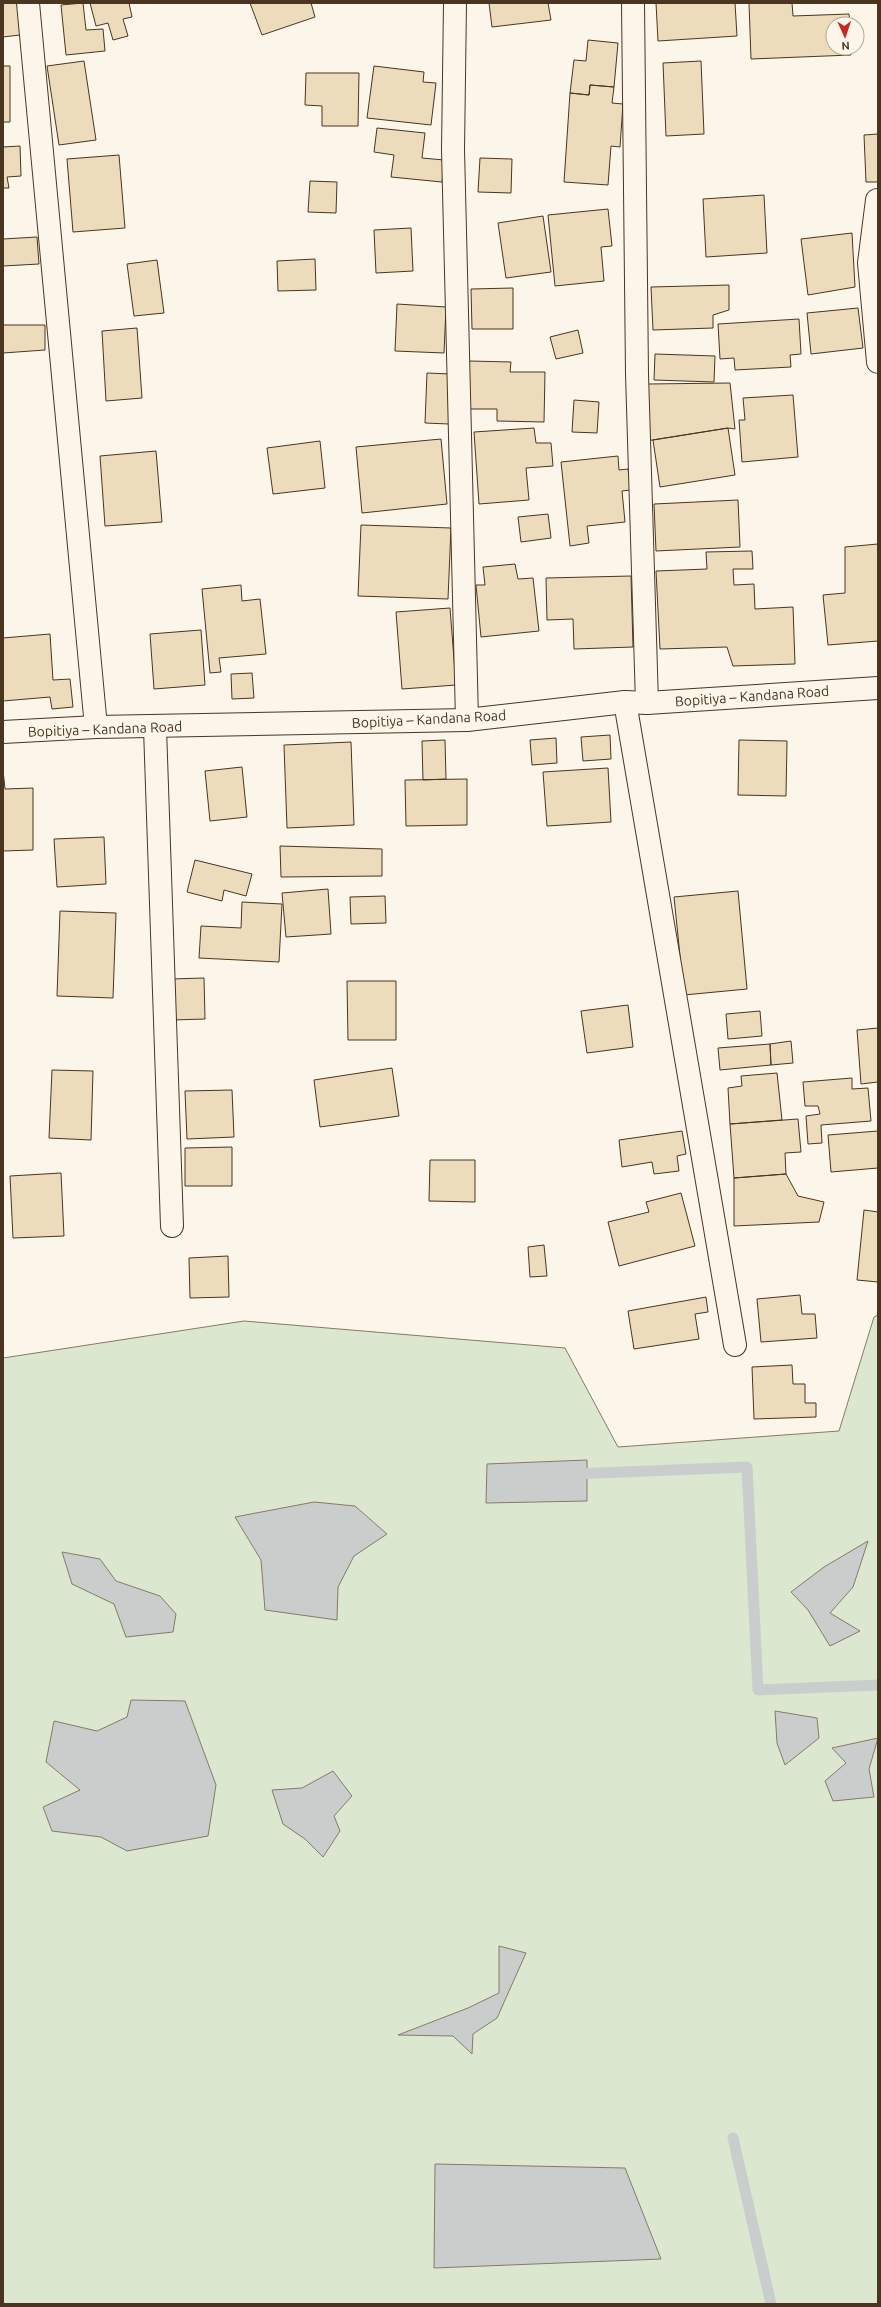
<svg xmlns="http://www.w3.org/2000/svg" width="881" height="2307" font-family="Ubuntu,sans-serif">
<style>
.green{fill:#dce7d0;stroke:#887966}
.water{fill:#c9cecd;stroke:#887966}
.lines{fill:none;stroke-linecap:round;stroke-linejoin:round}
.stream{stroke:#c9cecd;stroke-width:11}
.building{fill:#ecdcbc;stroke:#4a3520}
.minor-casing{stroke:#4a3520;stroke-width:24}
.tertiary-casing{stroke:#4a3520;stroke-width:24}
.minor{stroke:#fbf6e9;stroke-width:22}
.tertiary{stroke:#fbf6e9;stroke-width:22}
.labels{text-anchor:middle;stroke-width:3;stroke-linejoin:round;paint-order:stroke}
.street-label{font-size:14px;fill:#4a3520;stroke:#fbf6e9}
</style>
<rect width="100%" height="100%" fill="#fbf6e9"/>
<path class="green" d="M878,1315V2304H3V1358L244,1321L565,1348L618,1447L839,1431L874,1317Z"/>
<path class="water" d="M587,1460V1501L486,1503L487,1464Z
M314,1502L355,1506L387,1534L354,1556L338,1587L337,1620L265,1610L261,1560L235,1517Z
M868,1541L853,1587L830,1613L860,1631L830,1646L808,1610L791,1592L824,1567Z
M62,1552L100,1559L116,1581L160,1596L176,1614L173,1632L126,1637L114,1604L72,1584Z
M131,1700L185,1701L216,1785L208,1836L127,1851L101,1837L52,1831L43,1807L80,1790L46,1762L54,1721L97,1731L127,1717Z
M775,1711L817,1718L819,1738L785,1765L777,1743Z
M878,1738L869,1769L874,1797L833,1801L825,1781L846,1763L832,1748Z
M333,1771L352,1796L334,1816L340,1831L323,1857L305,1839L283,1824L272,1790L302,1788Z
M499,1946L526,1953L497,2018L473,2034L472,2054L453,2036L398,2035L468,2008L499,1993Z
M435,2164L625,2168L661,2259L434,2268Z"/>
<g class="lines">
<path class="stream" d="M572,1474L747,1467L758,1690L878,1685
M733,2138L771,2304"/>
</g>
<path class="building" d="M3,3H18L20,35L3,37Z
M83,3L86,30L103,29L105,51L66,55L61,5Z
M90,3H129L132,17L123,19L128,36L113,40L108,23L96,26Z
M250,3H311L315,17L262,35Z
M489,3H548L551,20L492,27Z
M656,3H735L737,36L658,41Z
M749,3H792L793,16L849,14L850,24H833V48H851V55L751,59Z
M588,40L618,43L614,87L590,85L589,95L570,93L574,60L586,61Z
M84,61L96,140L59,145L47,66Z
M701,61L704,134L666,136L663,63Z
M3,66H10V122H3Z
M374,66L424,72L423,82L436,83L431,125L367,118Z
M306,73H359L358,126H322V106L305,105Z
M590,85L614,87L612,103L623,104L620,147L611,146L608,185L564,182L570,93L589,95Z
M377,128L425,133L422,158L444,160L442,182L391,177L394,155L374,152Z
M878,134V182H866L864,135Z
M20,146L21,176L7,177L9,188H3V147Z
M119,155L125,228L73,232L67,159Z
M480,158L512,159L511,193L478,192Z
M310,181L337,182L336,213L308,212Z
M764,195L767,253L706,257L703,199Z
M608,209L612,246L601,247L604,281L555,286L548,215Z
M543,216L551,272L506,278L498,223Z
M411,228L413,271L376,273L374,230Z
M852,233L855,287L808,295L801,239Z
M37,237L39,264L3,266V239Z
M315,259L316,290L278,291L277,261Z
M157,260L164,313L134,316L127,264Z
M729,285V310L713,315V328L653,330L651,287Z
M513,288V329H472L471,289Z
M397,304L446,307L444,353L395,351Z
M858,308L863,348L811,354L807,313Z
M799,319L801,354L790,355L791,367L735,370L734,358L720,359L718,324Z
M3,325H45V350L3,353Z
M137,328L142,398L106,401L102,331Z
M578,330L583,353L556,359L550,337Z
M655,354L715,356L714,382L654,380Z
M469,361L511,362L510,372H545L544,422L497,421V409H469Z
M427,373L451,374L449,424L425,423Z
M730,383L735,429L728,428L646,441L648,384Z
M793,395L798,457L742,462L739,420H745L743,398Z
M574,400L599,402L597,433L572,432Z
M534,428L536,443H551L553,466L526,468L529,500L479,504L474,432Z
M728,428L735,475L660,487L653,440Z
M441,439L447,504L362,513L356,447Z
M320,441L325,488L273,494L267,448Z
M156,451L162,522L105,526L100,456Z
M618,456L619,470L628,469L631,490L622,491L625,522L587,526L589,543L570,546L561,462Z
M738,500L740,547L656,551L654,504Z
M548,514L551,538L521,542L518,517Z
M361,525L451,528L448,599L358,596Z
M878,544V641L828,645L823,595L845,593V547Z
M752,551L753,569H733L734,585L754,584L755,609L793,607L795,664L733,666L727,647L660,649L656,571L707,569L706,552Z
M515,564L518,579L533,578L539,631L481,637L476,585H485L483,567Z
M631,576L633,647L574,649L573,619L547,620L546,578Z
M241,585L242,601L260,599L266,654L219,658L221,672L210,673L202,589Z
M450,608L456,685L402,689L396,612Z
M201,630L205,685L154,689L150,634Z
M50,634L53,680L70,679L73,707L52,709L50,697L3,701V638Z
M252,673L254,698L232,699L231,674Z
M610,735L611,759L583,761L581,737Z
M556,738L557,763L532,765L530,740Z
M445,740L446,779L423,780L422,741Z
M739,740L787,741L786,796L738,795Z
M351,742L354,825L287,828L284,745Z
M242,767L247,817L210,821L205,771Z
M608,768L611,822L547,826L543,772Z
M3,770L5,789L33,788V850L3,851Z
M467,779V825L406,826L405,780Z
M104,837L106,884L57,887L54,839Z
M280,846L382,849V876L281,877Z
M195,860L252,874L246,896L224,890L222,901L187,892Z
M328,889L331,934L286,937L282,893Z
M738,891L747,989L684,995L674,897Z
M385,896L386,923L351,924L350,897Z
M242,902L282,904L279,962L199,958L201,926L241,928Z
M60,911L116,913L113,998L57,996Z
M204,978L205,1019L172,1020L170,979Z
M347,981H396V1040H348Z
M628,1005L633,1047L587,1053L581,1011Z
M760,1011L762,1036L728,1039L726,1014Z
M878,1028V1082L861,1084L857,1030Z
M791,1041L793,1063L771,1065L770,1044Z
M770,1044L771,1065L720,1070L718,1048Z
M392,1068L399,1116L320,1127L314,1080Z
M52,1070L93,1071L91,1140L49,1138Z
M777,1073L782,1120L730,1124L728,1088L742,1086L741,1076Z
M852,1078V1089L868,1088L871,1121L821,1125L822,1143L808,1144L806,1116L820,1114L818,1106H805L803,1082Z
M232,1090L234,1137L187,1139L185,1091Z
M798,1119L801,1152L785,1153L786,1174L734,1178L730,1124Z
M682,1131L686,1154L677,1156L679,1171L654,1174L652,1162L622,1167L619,1140Z
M878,1131V1168L831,1172L828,1135Z
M232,1147V1186H185V1148Z
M430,1160H475V1202L429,1201Z
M61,1173L64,1236L13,1238L10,1176Z
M786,1174L798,1196L824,1202L819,1222L734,1226V1178Z
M681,1193L695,1246L619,1266L608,1222L649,1212L646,1202Z
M864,1210L878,1212V1282L857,1280Z
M544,1245L547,1276L530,1277L528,1247Z
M228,1256L229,1297L190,1298L189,1258Z
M800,1295L802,1314H815L817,1338L761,1342L757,1299Z
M706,1297L708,1312L695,1314L699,1339L634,1349L628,1311Z
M792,1365L793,1384H805V1403H816V1417L754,1419L752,1367Z"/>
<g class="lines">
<g class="minor-casing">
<path id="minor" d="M28,3L96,727
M455,3L453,150L467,720
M633,3L637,374L647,703
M877,200L869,263L878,362
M625,702L735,1345
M155,728L172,1226"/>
</g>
<g class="tertiary-casing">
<path id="tertiary" d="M3,732L96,727L467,720L625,702L647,703L878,688"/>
</g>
<use href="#minor" class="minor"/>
<use href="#tertiary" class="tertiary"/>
</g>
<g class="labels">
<g class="street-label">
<text transform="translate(752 696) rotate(-4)" y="5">Bopitiya – Kandana Road</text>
<text transform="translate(429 719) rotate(-3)" y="5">Bopitiya – Kandana Road</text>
<text transform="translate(105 729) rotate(-2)" y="5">Bopitiya – Kandana Road</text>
</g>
</g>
<rect width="881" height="2307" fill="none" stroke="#4a3520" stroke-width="8"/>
<g transform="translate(845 36) rotate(177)"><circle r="19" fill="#fbf6e9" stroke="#b4a999"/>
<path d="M0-3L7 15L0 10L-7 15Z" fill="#c62828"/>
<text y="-6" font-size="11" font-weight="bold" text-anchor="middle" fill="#4a3520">N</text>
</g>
</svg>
